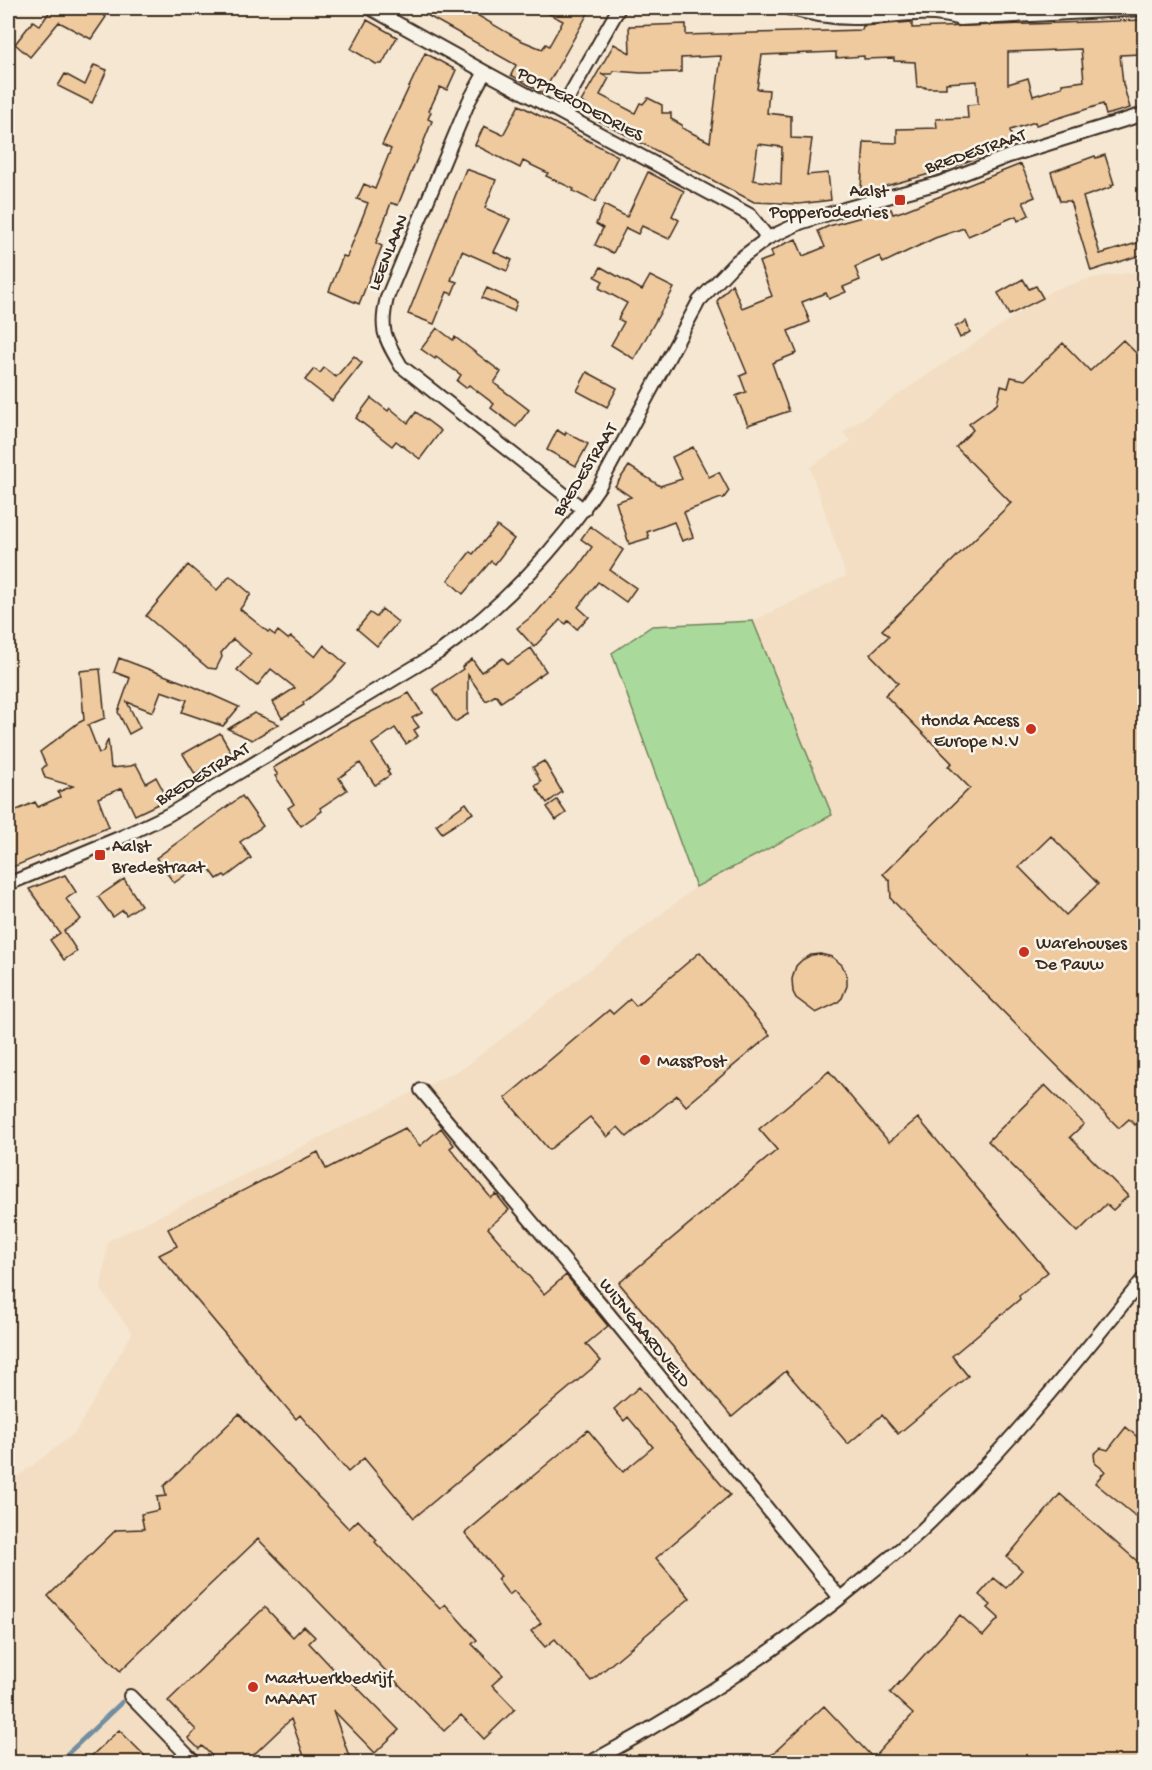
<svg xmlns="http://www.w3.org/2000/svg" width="1152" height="1770" font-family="'Gochi Hand',sans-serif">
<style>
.built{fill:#f3dec3}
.green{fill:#a9da9b;stroke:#72825c;stroke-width:1.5}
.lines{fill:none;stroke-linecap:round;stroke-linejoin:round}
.stream{stroke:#728ea0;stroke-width:4.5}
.building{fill:#efca9f;stroke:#3b2a1e;stroke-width:1.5;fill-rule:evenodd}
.minor-casing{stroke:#3b2a1e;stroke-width:16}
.minor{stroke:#f7f3e8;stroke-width:12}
.poi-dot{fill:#c8321e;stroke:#f7f3e8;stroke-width:2}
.labels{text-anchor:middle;stroke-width:5;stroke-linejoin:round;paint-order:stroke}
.street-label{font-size:18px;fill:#3b2a1e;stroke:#f7f3e8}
.poi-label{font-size:18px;fill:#3b2a1e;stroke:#f7f3e8;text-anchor:start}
</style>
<rect width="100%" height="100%" fill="#f5e7d2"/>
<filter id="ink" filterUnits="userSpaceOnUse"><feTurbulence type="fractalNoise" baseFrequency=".0167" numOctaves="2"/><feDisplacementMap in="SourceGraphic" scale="12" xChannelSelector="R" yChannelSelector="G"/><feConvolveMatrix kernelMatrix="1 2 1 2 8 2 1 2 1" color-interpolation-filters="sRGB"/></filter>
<g filter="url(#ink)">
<path class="built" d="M1144,271V1762H8V1484L75,1433L132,1333L101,1290L108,1241L465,1067L696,887L832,815L753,621L846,576L810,467L851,441L843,432L1053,290L1092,278Z"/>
<path class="green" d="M753,621L832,815L696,887L612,653L652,626Z"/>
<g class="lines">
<path class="stream" d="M59,1762L122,1702"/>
</g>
<path class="building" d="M52,8H107L103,15L106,17L91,39L59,22L30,57L15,44L33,21L40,26Z
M414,8H465L520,40L542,49L546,44L549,46L563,21L538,8H591L543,93L511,75L516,65Z
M367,20L397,37L382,64H376L351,49Z
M1144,20V47H1141V54L1120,55L1123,84L1130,108L1106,115L1103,104L1036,125L1035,122L1010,130L1012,141L1009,145L948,169L882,187L869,194L861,188L864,142L897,143V129L937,128L936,119L968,118L967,105L978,104L977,81L946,83V88H925V87H917L915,62L894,61V58L864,59V56L836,58V52L762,55L757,89L769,90L767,113L791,116V138L812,139L807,175L828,173L831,200L799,204L754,202L588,115L592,108L581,102L614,44L630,53L629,26L686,24V35L862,30L863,26L912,22V28ZM1081,49L1084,81L1062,84V87L1033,96L1028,78L1008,84V52ZM721,56L710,142L682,128V125L671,119V113H662V105L648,98L643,104L640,103L635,113L600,95L609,78L601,74H612L614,71L641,73L681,72V58ZM758,144L782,147L781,184L753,180Z
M425,53L456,70L447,90L440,87L429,111L431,112L428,119L432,121L398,205L391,203L376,243L382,246L359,304L329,291L343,256L347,257L368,203L357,199L364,184L375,189L391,149L382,145Z
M94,65L107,70L92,103L58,86L65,74L85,85Z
M519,105L618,156L595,202L573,191L574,189L546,176L548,173L523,161L520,168L475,145L484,126L503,135Z
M1105,155L1114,184L1111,185L1112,187L1083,197L1100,254L1144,241V254L1091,271L1070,201H1060L1051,172L1095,156L1096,158Z
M1021,164L1035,197L1023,202L1029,215L1018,221L1016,216L968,236L964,228L935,238L883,263L880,256L855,267L860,280L843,287L846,292L829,299L826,293L802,302L810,322L788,331L797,353L772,363L789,411L748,425L736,396L746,392L740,376L747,373L717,301L732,284L742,308L772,296L759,262L773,257L771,251L784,244L796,239L803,256L825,247L818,231L829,226L891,209L893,214L903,211Z
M466,169L496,180L485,208L510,219L494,252L512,260L507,271L462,251L451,280L457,282L452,294L447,292L434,324L408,314Z
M648,172L684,191L672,216L679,220L669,239L642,226L638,234L626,228L613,253L595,245L603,228L596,224L604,205L627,217Z
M601,267L642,290L650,276L674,288L634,359L611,345L624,322L618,319L627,303L599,288L603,281L595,277Z
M1023,279L1029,289L1036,286L1043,298L1009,315L998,293Z
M487,288L517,302L514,311L482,298Z
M966,321L970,332L960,338L955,327Z
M437,328L453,340L455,337L501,372L494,383L529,410L516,427L491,408L494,404L469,385L466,388L457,381L461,375L436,357L435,359L421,349Z
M1123,340L1144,361V1116L1135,1125L1129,1119L1119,1128L891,899L890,881L883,874L970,788L948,766L952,763L885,695L898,683L870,654L889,636L882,630L1011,503L956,447L973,430L969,424L997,404L1001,386L1008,388L1011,377L1025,380L1063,343L1090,371ZM1051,836L1098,884L1066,915L1019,867Z
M354,356L362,363L332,401L305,380L314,369L320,373L324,368L336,377Z
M587,372L617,388L607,407L577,391Z
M371,398L388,411L390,408L408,423L416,412L441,431L420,459L396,441L392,446L356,418Z
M557,430L565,435L566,432L588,444L576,466L547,450Z
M693,447L709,477L719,472L729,491L723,499L721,498L684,512L693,537L682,541L674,522L647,532L649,538L629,544L616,502L631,497L615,486L629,466L660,486L682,479L672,457Z
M497,526L514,539L495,564L491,561L463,594L448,580L470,552L473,554Z
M590,526L623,550L610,570L636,588L626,602L598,582L578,607L589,617L577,629L568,621L566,624L560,620L534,647L517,628L536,613L550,597L551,598L578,567L592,547L581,539Z
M188,565L217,590L230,576L251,594L240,609L268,632L269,631L275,635L278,631L288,639L291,637L315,657L324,645L346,664L331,681L303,703L304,705L282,718L273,702L295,688L271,669L257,686L237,670L251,654L233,639L221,653L222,657L216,669L208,668L146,616Z
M382,609L398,622L377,646L357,629L370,613L376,617Z
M531,648L546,671L501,702L496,695L486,701L468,675V714L455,722L433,689L463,669L462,667L472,659L481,672L503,658L508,664Z
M119,658L190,685L239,707L223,726L182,712L187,700L161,691L153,712L127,702L140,728L129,734L118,712L130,678L114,672Z
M100,669L105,718L88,725L99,753L103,752L108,739L111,768L131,766L136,764L146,783L156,777L164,792L161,793L164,801L135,815L122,788L98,798L109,827L8,869V814L35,802L38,807L60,797L58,792L73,786L45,778L42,769L46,765L40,752L78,723L84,720L80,671Z
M409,693L422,713L412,718L419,727L414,730L418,736L406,744L395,728L372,744L389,770L387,771L390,775L375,785L360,763L339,778L347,790L320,808L322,811L301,826L288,808L294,804L275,776L278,775L273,768L339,728Z
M254,713L279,724L252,740L228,729Z
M220,733L231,752L195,774L183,754Z
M544,761L562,792L547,803L535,786L541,782L533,767Z
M242,796L263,826L240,842L251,858L226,877L224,875L217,879L209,868L202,873L198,866L174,883L156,858Z
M557,800L566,813L556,820L547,807Z
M466,803L473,813L442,833L436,825Z
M65,875L76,892L66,899L81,919L64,931L77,951L64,960L50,940L60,933L29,889Z
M124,879L141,905L126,915L123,910L113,917L98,897Z
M700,952L770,1035L686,1106L677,1095L627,1137L618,1127L607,1137L590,1117L549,1150L505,1098L609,1010L613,1014L630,999L636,1006Z
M820,954L832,957L842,965L847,976V986L842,998L837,1003L816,1013L796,998L793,992L792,979L796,966L802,960L811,955Z
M829,1071L889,1142L918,1118L1048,1272L1019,1296L1020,1299L952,1356L968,1376L898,1434L882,1415L848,1444L786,1371L732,1417L619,1283L777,1150L759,1129Z
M1045,1085L1084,1124L1070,1137L1128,1196L1113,1210L1106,1204L1078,1232L988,1141Z
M405,1128L420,1146L441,1128L454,1145L450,1148L491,1198L496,1194L509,1210L488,1228L544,1294L566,1275L608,1326L586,1344L601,1361L414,1518L364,1458L348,1472L300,1415L296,1419L159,1255L177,1246L168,1229L318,1152L326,1169Z
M639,1387L730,1495L656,1558L690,1598L591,1681L555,1639L545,1647L531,1631L541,1623L514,1591L509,1595L497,1579L501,1576L465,1533L588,1430L623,1472L653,1447L628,1417L624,1421L614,1409Z
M239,1414L349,1529L358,1520L377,1540L375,1542L440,1609L445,1604L477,1640L472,1644L503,1675L492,1685L515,1709L484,1739L461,1715L444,1731L258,1539L120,1671L48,1596L116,1530L144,1529L141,1514L159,1510L157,1497L166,1496L164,1486Z
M1126,1427L1144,1443V1523L1095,1483L1105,1471L1095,1463L1094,1454L1101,1448L1108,1450Z
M1060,1494L1144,1567V1762H764L824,1706L873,1758L913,1714L890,1693L960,1615L983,1636L999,1618L988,1608L991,1605L979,1595L994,1578L1006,1588L1022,1570L1007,1557Z
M265,1607L293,1637L304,1626L315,1637L309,1643L338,1674L341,1671L399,1730L375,1753L333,1710L351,1762H306L291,1719L246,1762H218L202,1746L199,1749L188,1738L196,1730L168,1701Z
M119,1730L151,1762H85Z"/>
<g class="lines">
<g class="minor-casing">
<path id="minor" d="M370,8L485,72L750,215L768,238
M788,8C809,14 831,18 853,18C888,18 926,8 960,19L1144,9
M485,72L469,101L387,298C379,331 385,338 401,366L584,510
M560,112L619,8
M8,884L124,836L168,815L441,651C505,604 556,551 600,485L699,301L737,261L768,238L800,223L844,209L939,183L1009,156L1144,114
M421,1090L600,1303L840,1598
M130,1696L194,1762
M591,1762C688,1710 781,1648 866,1577C884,1562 904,1547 922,1530C1003,1453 1074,1365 1144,1278"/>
</g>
<use href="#minor" class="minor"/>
</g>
</g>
<g class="poi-dot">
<rect x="894" y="194" width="12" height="12" rx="3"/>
<circle cx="1031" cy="729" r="6"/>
<rect x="94" y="849" width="12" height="12" rx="3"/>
<circle cx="1024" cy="952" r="6"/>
<circle cx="645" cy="1060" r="6"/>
<circle cx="253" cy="1687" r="6"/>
</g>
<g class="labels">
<g class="street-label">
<text transform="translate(581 103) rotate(28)" y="6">POPPERODEDRIES</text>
<text transform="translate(975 150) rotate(-19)" y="6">BREDESTRAAT</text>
<text transform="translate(387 252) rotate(-68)" y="6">LEENLAAN</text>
<text transform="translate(584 469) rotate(-58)" y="6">BREDESTRAAT</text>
<text transform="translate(202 773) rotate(-31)" y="6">BREDESTRAAT</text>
<text transform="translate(646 1332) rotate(51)" y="6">WIJNGAARDVELD</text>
</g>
<g class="poi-label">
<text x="888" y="196" text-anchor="end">Aalst<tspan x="888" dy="21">Popperodedries</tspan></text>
<text x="1019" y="725" text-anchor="end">Honda Access<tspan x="1019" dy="21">Europe N.V</tspan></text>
<text x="112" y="851">Aalst<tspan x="112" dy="21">Bredestraat</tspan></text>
<text x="1036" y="948">Warehouses<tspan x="1036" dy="21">De Pauw</tspan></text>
<text x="657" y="1066">MassPost</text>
<text x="265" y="1683">Maatwerkbedrijf<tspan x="265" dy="21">MAAAT</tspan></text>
</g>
</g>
<rect width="1152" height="1770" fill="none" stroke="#f7f3e8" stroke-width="30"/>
<rect x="15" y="15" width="1122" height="1740" fill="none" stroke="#3b2a1e" stroke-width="2" filter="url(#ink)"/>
</svg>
